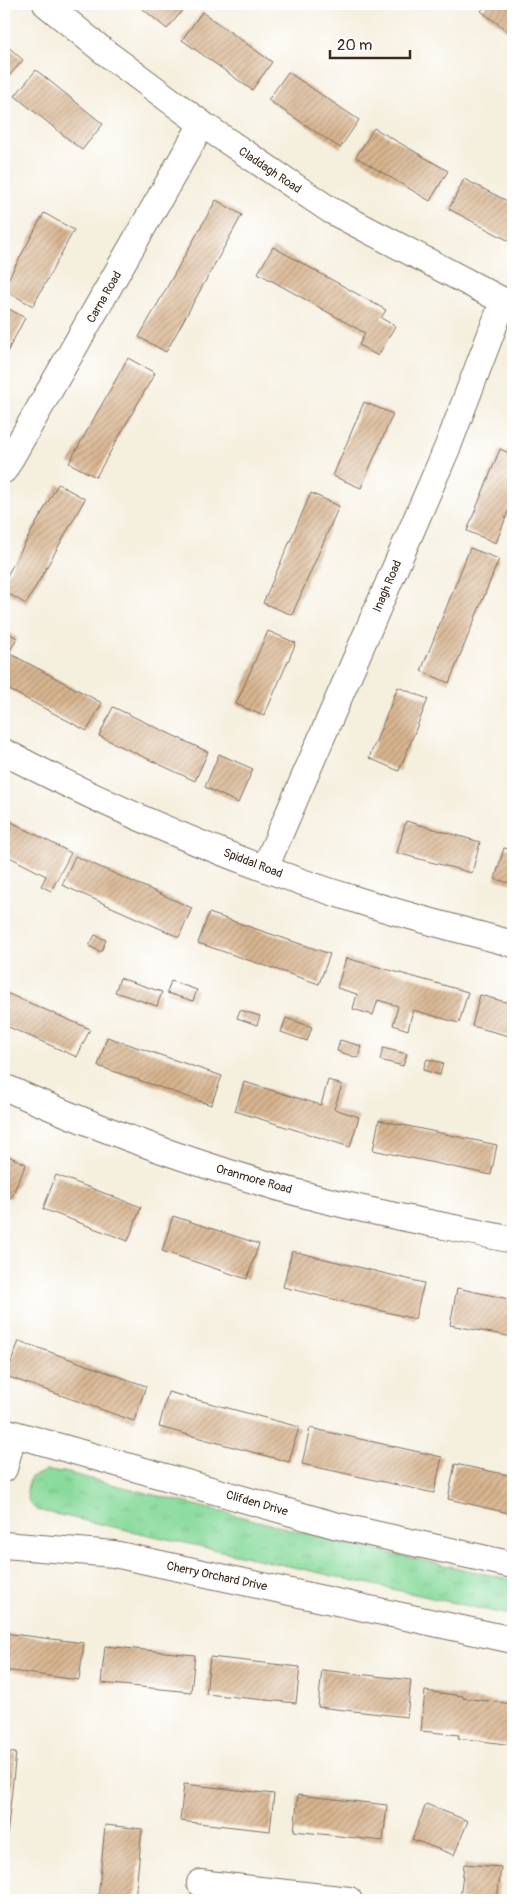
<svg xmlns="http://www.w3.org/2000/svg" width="517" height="1904" font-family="Pangolin,sans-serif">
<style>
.grass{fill:url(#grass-tufts);stroke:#62825c}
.building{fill:url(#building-hatch)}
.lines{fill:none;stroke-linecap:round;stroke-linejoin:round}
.street-casing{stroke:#7c6f61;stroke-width:28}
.street{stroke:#fff;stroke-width:26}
.labels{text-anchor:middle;stroke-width:4;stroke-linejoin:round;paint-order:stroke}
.street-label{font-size:12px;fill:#3b2a1e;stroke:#fff}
</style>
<defs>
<pattern id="grass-tufts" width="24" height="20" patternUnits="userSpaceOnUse" patternTransform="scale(1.25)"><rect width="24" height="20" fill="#88da9b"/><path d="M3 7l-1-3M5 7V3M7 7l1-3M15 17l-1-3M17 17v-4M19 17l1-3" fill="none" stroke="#76bb85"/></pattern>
<pattern id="building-hatch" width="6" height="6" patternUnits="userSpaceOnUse" patternTransform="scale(1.25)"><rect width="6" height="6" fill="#d8b590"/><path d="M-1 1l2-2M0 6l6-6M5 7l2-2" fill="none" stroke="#b09375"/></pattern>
</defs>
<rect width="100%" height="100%" fill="#fff"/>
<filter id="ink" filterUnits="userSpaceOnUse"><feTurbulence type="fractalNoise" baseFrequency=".02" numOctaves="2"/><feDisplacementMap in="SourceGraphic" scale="10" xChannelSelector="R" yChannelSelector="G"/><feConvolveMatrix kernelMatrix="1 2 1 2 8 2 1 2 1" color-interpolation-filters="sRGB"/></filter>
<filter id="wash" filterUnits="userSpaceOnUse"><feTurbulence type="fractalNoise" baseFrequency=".0096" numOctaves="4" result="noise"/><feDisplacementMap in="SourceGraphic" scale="20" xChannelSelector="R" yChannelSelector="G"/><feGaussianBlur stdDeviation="1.12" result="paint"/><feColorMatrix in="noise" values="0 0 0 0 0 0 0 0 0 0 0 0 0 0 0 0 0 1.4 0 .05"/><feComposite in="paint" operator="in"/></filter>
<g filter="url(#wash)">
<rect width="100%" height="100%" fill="#f5efde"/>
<path class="grass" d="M46,1471L64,1472L349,1544L513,1580V1616L37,1510C25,1501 25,1491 31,1477Z"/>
<g id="blocks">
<path class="building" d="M137,4H188L167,29Z
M487,4H513V35L481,11Z
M202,12L272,62L252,90L182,40Z
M4,43L23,60L4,82Z
M36,70L103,124L82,150L15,96Z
M288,72L359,120L340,148L268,100Z
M374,128L448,171L430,201L356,157Z
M464,179L513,204V243L449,209Z
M216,200L242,215L166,352L139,337Z
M44,213L74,230L33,306L4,290V287Z
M273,247L386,310L381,318L395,326L378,356L359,345L365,333L258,273Z
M4,306L25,318L4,358Z
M128,358L155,373L96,477L69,463Z
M364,402L393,414L361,488L333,476Z
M500,449L513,455V499L496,543L467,531Z
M58,484L85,499L26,604L4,591V581Z
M311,493L339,506L292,615L263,603Z
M470,548L499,559L449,683L421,671Z
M4,630L17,638L4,661Z
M268,631L296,643L264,716L236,704Z
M9,653L102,703L87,731L4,687V663Z
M398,687L428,699L399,771L369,758Z
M113,707L208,752L195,781L99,736Z
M219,754L253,769L238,803L205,787Z
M4,818L71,853L51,891L41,886L46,876L4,854Z
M406,821L480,842L472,873L397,853Z
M504,848L513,850V884L495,879Z
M75,856L192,908L179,937L62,885Z
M209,913L330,954L319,984L198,943Z
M95,935L106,940L101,952L89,946Z
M346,958L468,992L459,1023L413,1010L408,1030L393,1025L398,1006L378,1000L373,1015L353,1009L357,994L337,988Z
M120,978L162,992L157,1006L115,992Z
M171,981L197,990L193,1001L167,993Z
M4,992L90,1029L77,1057L4,1025Z
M480,995L513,1004V1037L472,1026Z
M240,1010L260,1016L257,1025L237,1018Z
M286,1018L312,1027L307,1041L281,1032Z
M107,1037L222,1076L211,1105L98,1066Z
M340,1040L361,1046L358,1058L337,1051Z
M383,1048L407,1054L403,1066L380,1060Z
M427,1059L443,1063L440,1075L423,1070Z
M328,1080L342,1085L334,1109L359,1117L350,1147L235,1111L244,1082L321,1105Z
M379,1120L497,1145L491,1175L373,1150Z
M4,1154L26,1164L11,1198L4,1195Z
M56,1175L141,1207L128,1241L43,1209Z
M173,1216L259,1244L247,1279L162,1251Z
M292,1251L424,1283L415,1319L283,1287Z
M457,1288L513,1300V1337L450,1325Z
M19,1341L146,1386L134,1421L6,1376Z
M168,1392L299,1427L289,1462L159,1427Z
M310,1428L442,1457L434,1493L302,1464Z
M455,1464L513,1476V1514L448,1499Z
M4,1633L84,1643L79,1680L4,1670Z
M105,1646L195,1655L191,1692L101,1683Z
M210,1657L300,1667L296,1703L206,1694Z
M322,1670L411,1680L407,1717L318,1707Z
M425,1691L463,1696V1698L513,1704V1745L458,1738L459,1735L421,1731Z
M4,1752L16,1753L5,1854H4Z
M184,1784L274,1794L270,1831L180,1821Z
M298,1795L387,1805L383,1841L294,1831Z
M426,1804L468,1821L454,1855L412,1839Z
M105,1825L142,1829L135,1900H98Z
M464,1864L501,1867L497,1900H460Z"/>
</g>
</g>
<g filter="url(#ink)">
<use href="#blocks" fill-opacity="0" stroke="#7c6f61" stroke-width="1"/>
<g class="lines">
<g class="street-casing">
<path id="street" d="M46,4L101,49L202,124L330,210L513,306
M4,470L202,124
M4,752C117,811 237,863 360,901C410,917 462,930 513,944
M265,868L448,446L503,302
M4,1087C105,1132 210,1170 317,1198C382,1215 448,1226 513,1240
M4,1431L334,1525L513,1565
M4,1469L13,1435
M4,1545L114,1554L513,1640
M200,1883L349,1900"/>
</g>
<use href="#street" class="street"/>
</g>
</g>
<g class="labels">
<g class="street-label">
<text transform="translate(270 170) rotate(34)" y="4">Claddagh Road</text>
<text transform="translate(104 297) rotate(-60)" y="4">Carna Road</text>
<text transform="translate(387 586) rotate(-67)" y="4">Inagh Road</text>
<text transform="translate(253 863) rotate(21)" y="4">Spiddal Road</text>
<text transform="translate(254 1179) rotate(16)" y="4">Oranmore Road</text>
<text transform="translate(257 1503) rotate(16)" y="4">Clifden Drive</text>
<text transform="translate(217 1576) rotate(12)" y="4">Cherry Orchard Drive</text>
</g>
</g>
<rect width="517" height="1904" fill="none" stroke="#fff" stroke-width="20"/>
<path d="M330 50v8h80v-8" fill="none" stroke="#3b2a1e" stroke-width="2.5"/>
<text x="337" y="50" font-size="15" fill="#3b2a1e" stroke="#ffffff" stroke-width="4" paint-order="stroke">20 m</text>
</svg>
